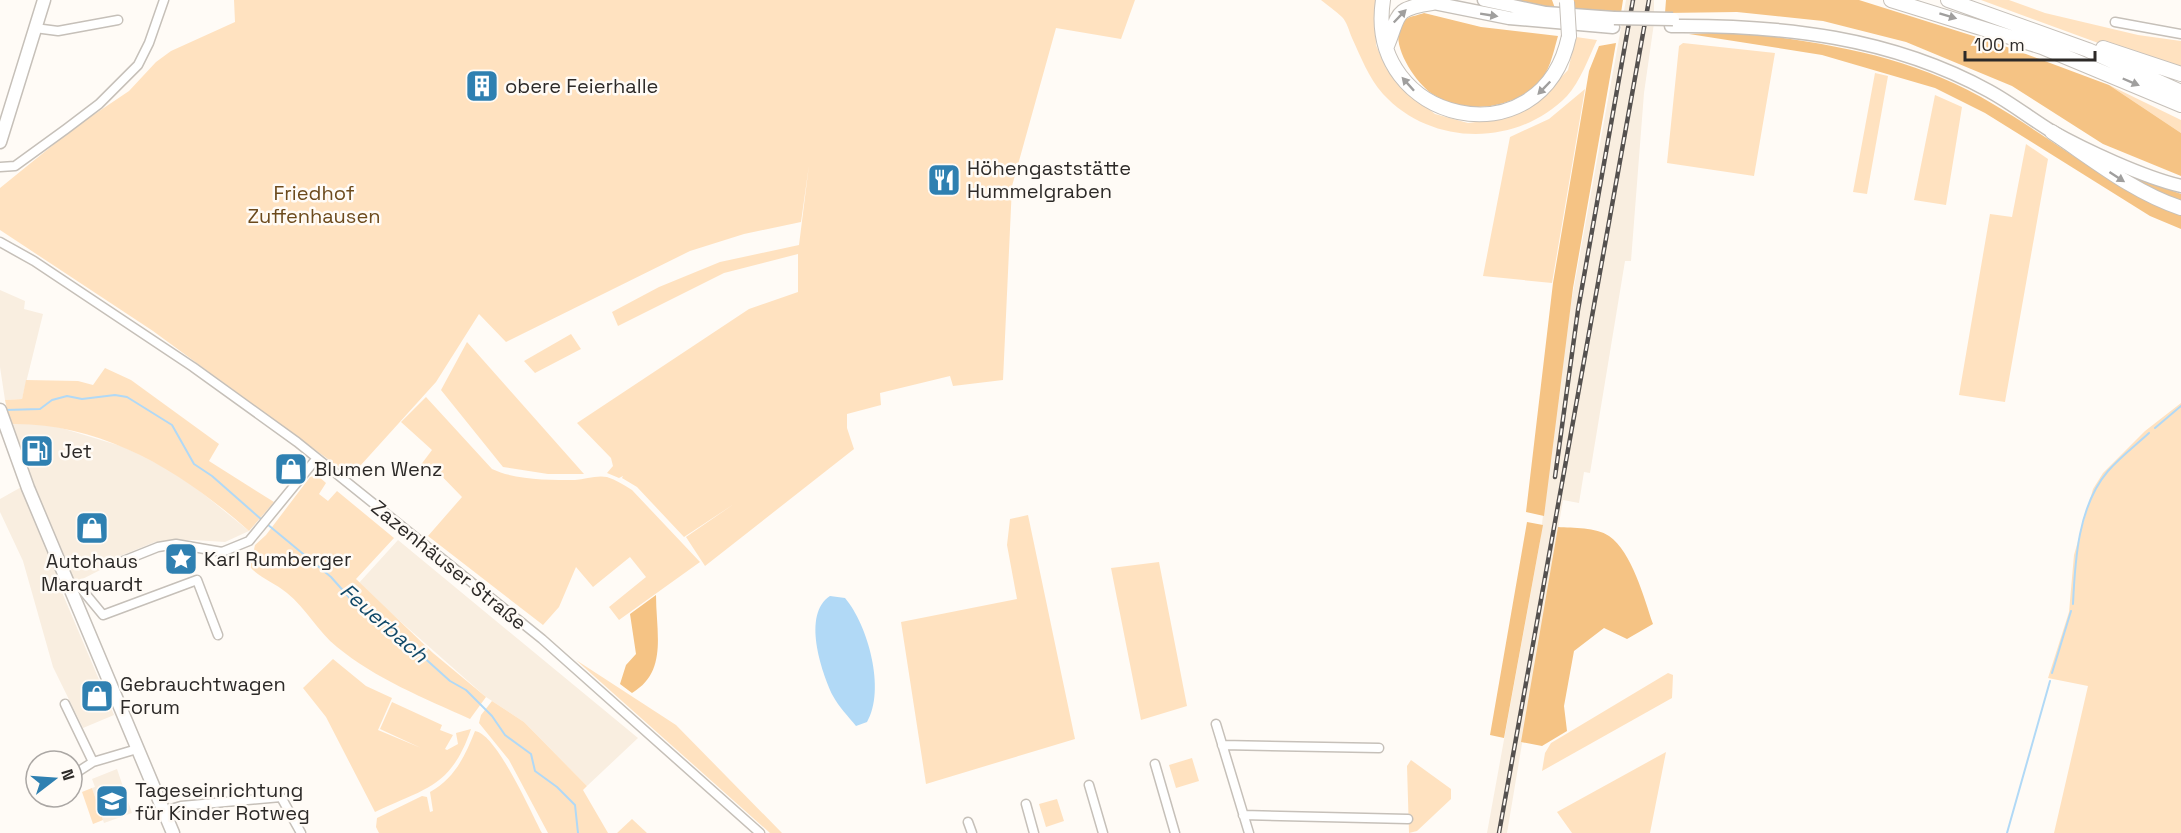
<svg xmlns="http://www.w3.org/2000/svg" width="2181" height="833" font-family="'Space Grotesk',sans-serif">
<style>
.built{fill:#f9eee0}
.green{fill:#ffe2c0}
.forest{fill:#f5c384}
.water{fill:#b1d9f6}
.lines{fill:none;stroke-linecap:round;stroke-linejoin:round}
.stream{stroke:#b1d9f6;stroke-width:2}
.minor-casing{stroke:#c6c0b9;stroke-width:11}
.secondary-casing{stroke:#c6c0b9;stroke-width:15}
.trunk-casing{stroke:#c6c0b9;stroke-width:16}
.minor{stroke:#fff;stroke-width:8}
.secondary{stroke:#fff;stroke-width:12}
.trunk{stroke:#fff;stroke-width:14}
.rail-casing{stroke:#55514f;stroke-width:4.5}
.rail{stroke:#fffbf6;stroke-width:2;stroke-dasharray:7;stroke-linecap:butt}
.secondary-bridge-casing{stroke:#c6c0b9;stroke-width:15;stroke-linecap:butt}
.trunk-bridge-casing{stroke:#c6c0b9;stroke-width:16;stroke-linecap:butt}
.secondary-bridge{stroke:#fff;stroke-width:12}
.trunk-bridge{stroke:#fff;stroke-width:14}
.oneway{fill:#a09f9e}
.labels{text-anchor:middle;stroke-width:5;stroke-linejoin:round;paint-order:stroke}
.poi-label{font-size:20px;fill:#2d2a28;stroke:#fffbf6;text-anchor:start}
.park-label{font-size:20px;fill:#6c4a1c;stroke:#fffbf6}
.street-label{font-size:20px;fill:#2d2a28;stroke:#fffbf6}
.water-label{font-size:21px;font-style:italic;fill:#114867;stroke:#fffbf6}
</style>
<rect width="100%" height="100%" fill="#fffbf6"/>
<path class="built" d="M1626,0H1654V23L1644,93L1631,261H1625L1590,473L1584,472L1579,503L1563,500L1507,833H1487L1540,542L1556,399L1570,309Z
M0,290L25,301L24,309L43,314L22,399L5,400L0,367Z
M10,424H37L58,427L124,447L180,475L249,531L225,542L193,540L155,542L115,558L108,566L61,590L114,715L83,728L53,667L23,561L0,512V499L32,481Z
M398,540L638,738L587,786L524,722L486,697L358,584Z
M117,769L132,813L104,823L92,788L95,787L92,779Z"/>
<path class="green" d="M234,0H1135L1121,39L1056,28L1012,186L1003,380L953,386L950,376L880,393L881,405L847,414V428L854,449L705,566L686,537L734,504L684,537L637,487L622,478L623,476L619,478L607,473L613,466L611,458L577,423L749,309L798,292V254L724,273L618,326L612,312L659,287L720,262L799,245L809,165L801,222L744,234L690,251L506,342L479,314L436,382L351,476L153,331L0,230V188L74,128L129,91L156,62L171,51L235,22Z
M1321,0H1375L1376,45L1386,68L1400,87L1435,114L1468,123L1507,118L1538,101L1568,70L1576,37L1597,40C1589,57 1580,82 1567,96C1517,147 1432,147 1383,94C1368,77 1361,57 1352,38C1349,31 1347,22 1342,17C1336,11 1328,6 1321,0Z
M1981,0H2009L2045,13L2138,35L2181,41V69L2112,48Z
M1683,43L1775,53L1754,176L1667,163L1679,46Z
M1875,73L1888,76L1867,194L1853,192Z
M2109,85L2181,120V133Z
M1585,89L1552,283L1483,276L1510,137L1549,119Z
M1935,95L1962,107L1946,205L1914,200Z
M2026,144L2048,159L2005,402L1959,395L1990,214L2012,217Z
M571,334L581,349L535,373L524,361Z
M467,342L584,474H548L503,467L441,390Z
M105,368L131,380L219,444L209,461L274,502L249,531C183,472 102,422 10,424L5,400L22,399L26,380L78,381L93,385Z
M426,397L492,469C515,480 549,480 575,480C585,479 597,475 607,477C616,480 624,485 632,490L700,562L619,620L609,607L646,577L630,557L593,587L576,567L559,607L543,625L428,536L462,497L429,463L411,478L432,450L401,422Z
M2181,403V833H2054L2088,686L2048,678L2069,612L2074,555L2093,489L2103,473L2145,431Z
M317,475L326,483L319,494L328,501L337,491L394,538L356,579L433,653L486,697L470,719C424,698 376,679 337,647C318,632 306,608 287,593C274,582 261,579 250,567L255,545L266,535L310,477Z
M1028,515L1075,739L926,784L901,622L1017,599L1007,545L1010,519Z
M1159,562L1187,706L1141,720L1111,568Z
M333,659L366,686L392,698L378,730L421,748L380,729L392,702L442,725L440,730L453,735L445,749L447,750L458,744L456,733L471,729C451,788 425,788 375,812L326,717L303,688Z
M576,660L676,725L782,833H770Z
M1668,673L1673,675L1672,698L1542,771L1545,753L1551,743Z
M492,701L524,722L587,786L583,790L608,833H548L509,760L479,723L481,715Z
M475,731C497,734 531,813 542,833H379L376,827L377,818L422,796L427,797L430,812L433,811L430,792C455,778 465,756 475,731Z
M1666,752L1650,833H1572L1557,812Z
M1192,758L1199,781L1176,788L1169,765Z
M1411,760L1451,789V799L1417,831L1409,833L1407,766Z
M92,788L103,820L93,824L82,792Z
M1057,799L1064,821L1046,827L1039,804Z
M632,819L647,833H617Z"/>
<path class="forest" d="M1506,0H1552L1556,11Z
M1572,0H1623L1621,13L1575,11Z
M1666,0H1859L1999,44L2109,85L2181,133V176L2103,144L2012,86L1906,42L1823,21L1737,12L1665,13Z
M1424,13L1481,27L1558,36C1553,53 1550,73 1536,85C1509,110 1465,114 1434,95C1416,85 1383,36 1406,19C1411,16 1419,15 1424,13Z
M1736,32C1828,43 1913,56 1993,104C2044,134 2091,171 2144,198C2156,204 2168,211 2181,215V229L2150,216L1985,113L1935,88L1822,55L1689,34Z
M1616,43L1573,288L1544,516L1526,512L1553,283L1589,71L1599,46Z
M2106,166L2181,194V204Z
M1527,522L1543,525L1504,738L1490,735Z
M1558,527C1573,528 1596,527 1609,536C1632,552 1644,598 1653,624L1627,639L1604,628L1574,651L1564,706L1567,731L1542,746L1521,742Z
M656,595C656,633 668,672 632,693L620,684L626,665L636,654L630,614Z"/>
<path class="water" d="M830,596L845,598C868,625 886,690 867,722L856,726C848,716 839,707 833,696C821,671 802,614 830,596Z"/>
<g class="lines">
<path class="stream" d="M5,410L40,409L52,400L67,396L82,399L115,395L127,397L172,425L194,464L212,476L262,520
M2155,428L2181,406
M267,524L331,577L355,604L390,627L450,681L466,690L492,716L505,735L531,754L535,771L557,787L575,805L578,833
M2073,604C2075,560 2078,506 2108,471C2120,457 2136,445 2149,433
M2052,673L2071,611
M2007,833L2050,681"/>
<g class="minor-casing">
<path id="minor" d="M2115,22L2181,34
M35,28L58,31L118,20
M0,167L15,166L66,129L99,104L138,65L149,43L164,0
M0,242L34,261L193,367L297,442L542,639L760,833
M123,561L158,547L176,544L222,552L249,541L317,458
M70,587L79,586L103,615L197,580L218,635
M65,704L93,762
M1216,724L1249,833
M1222,745L1379,748
M1155,764L1175,833
M76,773L93,762L137,749
M1089,785L1103,833
M1026,804L1034,833
M164,811L181,806L281,797L301,833
M1243,815L1408,819
M968,822L972,833"/>
</g>
<g class="secondary-casing">
<path id="secondary" d="M1484,0L1546,13L1614,18
M1424,1L1509,18L1613,27
M1671,26C1782,25 1891,37 1989,91C2011,103 2030,118 2051,131C2085,150 2143,177 2181,186
M0,142L44,0
M0,410L28,488L173,833"/>
</g>
<g class="trunk-casing">
<path id="trunk" d="M1383,0C1364,123 1542,164 1569,36
M1891,0L2042,47L2181,105
M1948,0L2088,50L2181,92
M1387,46C1400,15 1392,9 1432,3
M2103,48L2181,74
M2052,132C2094,160 2133,192 2181,208"/>
</g>
<use href="#minor" class="minor"/>
<use href="#secondary" class="secondary"/>
<use href="#trunk" class="trunk"/>
<g class="rail-casing">
<path id="rail" d="M1555,477L1578,310L1633,0
M1499,833L1649,0"/>
</g>
<use href="#rail" class="rail"/>
<g class="secondary-bridge-casing">
<path id="secondary-bridge" d="M1614,18L1673,19"/>
</g>
<g class="trunk-bridge-casing">
<path id="trunk-bridge" d="M1567,2L1569,36"/>
</g>
<use href="#secondary-bridge" class="secondary-bridge"/>
<use href="#trunk-bridge" class="trunk-bridge"/>
</g>
<defs><path id="oneway-solid" d="M-6-.8H1V-3.2L6.5 0L1 3.2V.8H-6Z" transform="scale(1.5)"/></defs>
<g class="oneway">
<use href="#oneway-solid" transform="translate(1489 15) rotate(9)"/>
<use href="#oneway-solid" transform="translate(1400 16) rotate(-46)"/>
<use href="#oneway-solid" transform="translate(1948 16) rotate(17)"/>
<use href="#oneway-solid" transform="translate(2131 82) rotate(23)"/>
<use href="#oneway-solid" transform="translate(1408 84) rotate(-132)"/>
<use href="#oneway-solid" transform="translate(1544 88) rotate(134)"/>
<use href="#oneway-solid" transform="translate(2117 177) rotate(33)"/>
</g>
<defs>
<g id="building-square" transform="scale(1.725)"><rect x="-9" y="-9" width="18" height="18" rx="4" fill="#2f80b1" stroke="#fffbf6"/><path d="M-4-6H4V6H1V3H-1V6H-4ZM-2.5-4.3h1.7v1.8h-1.7ZM.8-4.3h1.7v1.8H.8ZM-2.5-1h1.7V.8h-1.7ZM.8-1h1.7V.8H.8Z" fill="#fff"/></g>
<g id="restaurant-square" transform="scale(1.725)"><rect x="-9" y="-9" width="18" height="18" rx="4" fill="#2f80b1" stroke="#fffbf6"/><path d="M-5-6h1v4h1v-4h1v4h1v-4h1v5L-1.5 .5V6h-2V.5L-5-1ZM5-6V6H3V1.5H1.5Q1.5-4 5-6Z" fill="#fff"/></g>
<g id="fuel-square" transform="scale(1.725)"><rect x="-9" y="-9" width="18" height="18" rx="4" fill="#2f80b1" stroke="#fffbf6"/><path d="M-5.5-6h7V0h2V4h1.3V-2.5L3-4.5l.8-.8L6-3V5H2.5V1h-1V6h-7ZM-4.2-4.7v3.2H.2V-4.7Z" fill="#fff"/></g>
<g id="shop-square" transform="scale(1.725)"><rect x="-9" y="-9" width="18" height="18" rx="4" fill="#2f80b1" stroke="#fffbf6"/><path d="M-5-2.5h2.3a2.7 3.5 0 0 1 5.4 0H5L5.5 6h-11ZM-1.5-2.5h3a1.5 2.3 0 0 0-3 0Z" fill="#fff"/></g>
<g id="sight-square" transform="scale(1.725)"><rect x="-9" y="-9" width="18" height="18" rx="4" fill="#2f80b1" stroke="#fffbf6"/><path d="M0-6L1.8-2.2L6-1.7L2.9 1.2L3.7 5.4L0 3.3L-3.7 5.4L-2.9 1.2L-6-1.7L-1.8-2.2Z" fill="#fff"/></g>
<g id="school-square" transform="scale(1.725)"><rect x="-9" y="-9" width="18" height="18" rx="4" fill="#2f80b1" stroke="#fffbf6"/><path d="M0-5L7-2L0 1L-7-2ZM-4 1L0 2.5L4 1V4Q0 6-4 4Z" fill="#fff"/></g>
</defs>
<g fill-rule="evenodd">
<use href="#building-square" x="482" y="86"/>
<use href="#restaurant-square" x="944" y="180"/>
<use href="#fuel-square" x="37" y="451"/>
<use href="#shop-square" x="291" y="469"/>
<use href="#shop-square" x="92" y="528"/>
<use href="#sight-square" x="181" y="559"/>
<use href="#shop-square" x="97" y="696"/>
<use href="#school-square" x="112" y="801"/>
</g>
<g class="labels">
<g class="poi-label">
<text x="505" y="93">obere Feierhalle</text>
<text x="967" y="175">Höhengaststätte<tspan x="967" dy="23">Hummelgraben</tspan></text>
<text x="60" y="458">Jet</text>
<text x="314" y="476">Blumen Wenz</text>
<text x="204" y="566">Karl Rumberger</text>
<text x="92" y="568" text-anchor="middle">Autohaus<tspan x="92" dy="23">Marquardt</tspan></text>
<text x="120" y="691">Gebrauchtwagen<tspan x="120" dy="23">Forum</tspan></text>
<text x="135" y="797">Tageseinrichtung<tspan x="135" dy="23">für Kinder Rotweg</tspan></text>
</g>
<g class="park-label">
<text x="314" y="200">Friedhof<tspan x="314" dy="23">Zuffenhausen</tspan></text>
</g>
<g class="street-label">
<text transform="translate(449 565) rotate(39)" y="7">Zazenhäuser Straße</text>
</g>
<g class="water-label">
<text transform="translate(384 623) rotate(41)" y="7">Feuerbach</text>
</g>
</g>
<g transform="translate(54 779) rotate(73)"><circle r="28" fill="#fffbf6" stroke="#aba7a4" stroke-width="1.5"/>
<path d="M0-4.5L10 22L0 15L-10 22Z" fill="#2f80b1"/>
<text y="-9" font-size="16" font-weight="bold" text-anchor="middle" fill="#2d2a28">N</text>
</g>
<path d="M1965 51v9h130v-9" fill="none" stroke="#2d2a28" stroke-width="3"/>
<text x="1974" y="51" font-size="18" fill="#2d2a28" stroke="#fffbf6" stroke-width="4.5" paint-order="stroke">100 m</text>
</svg>
